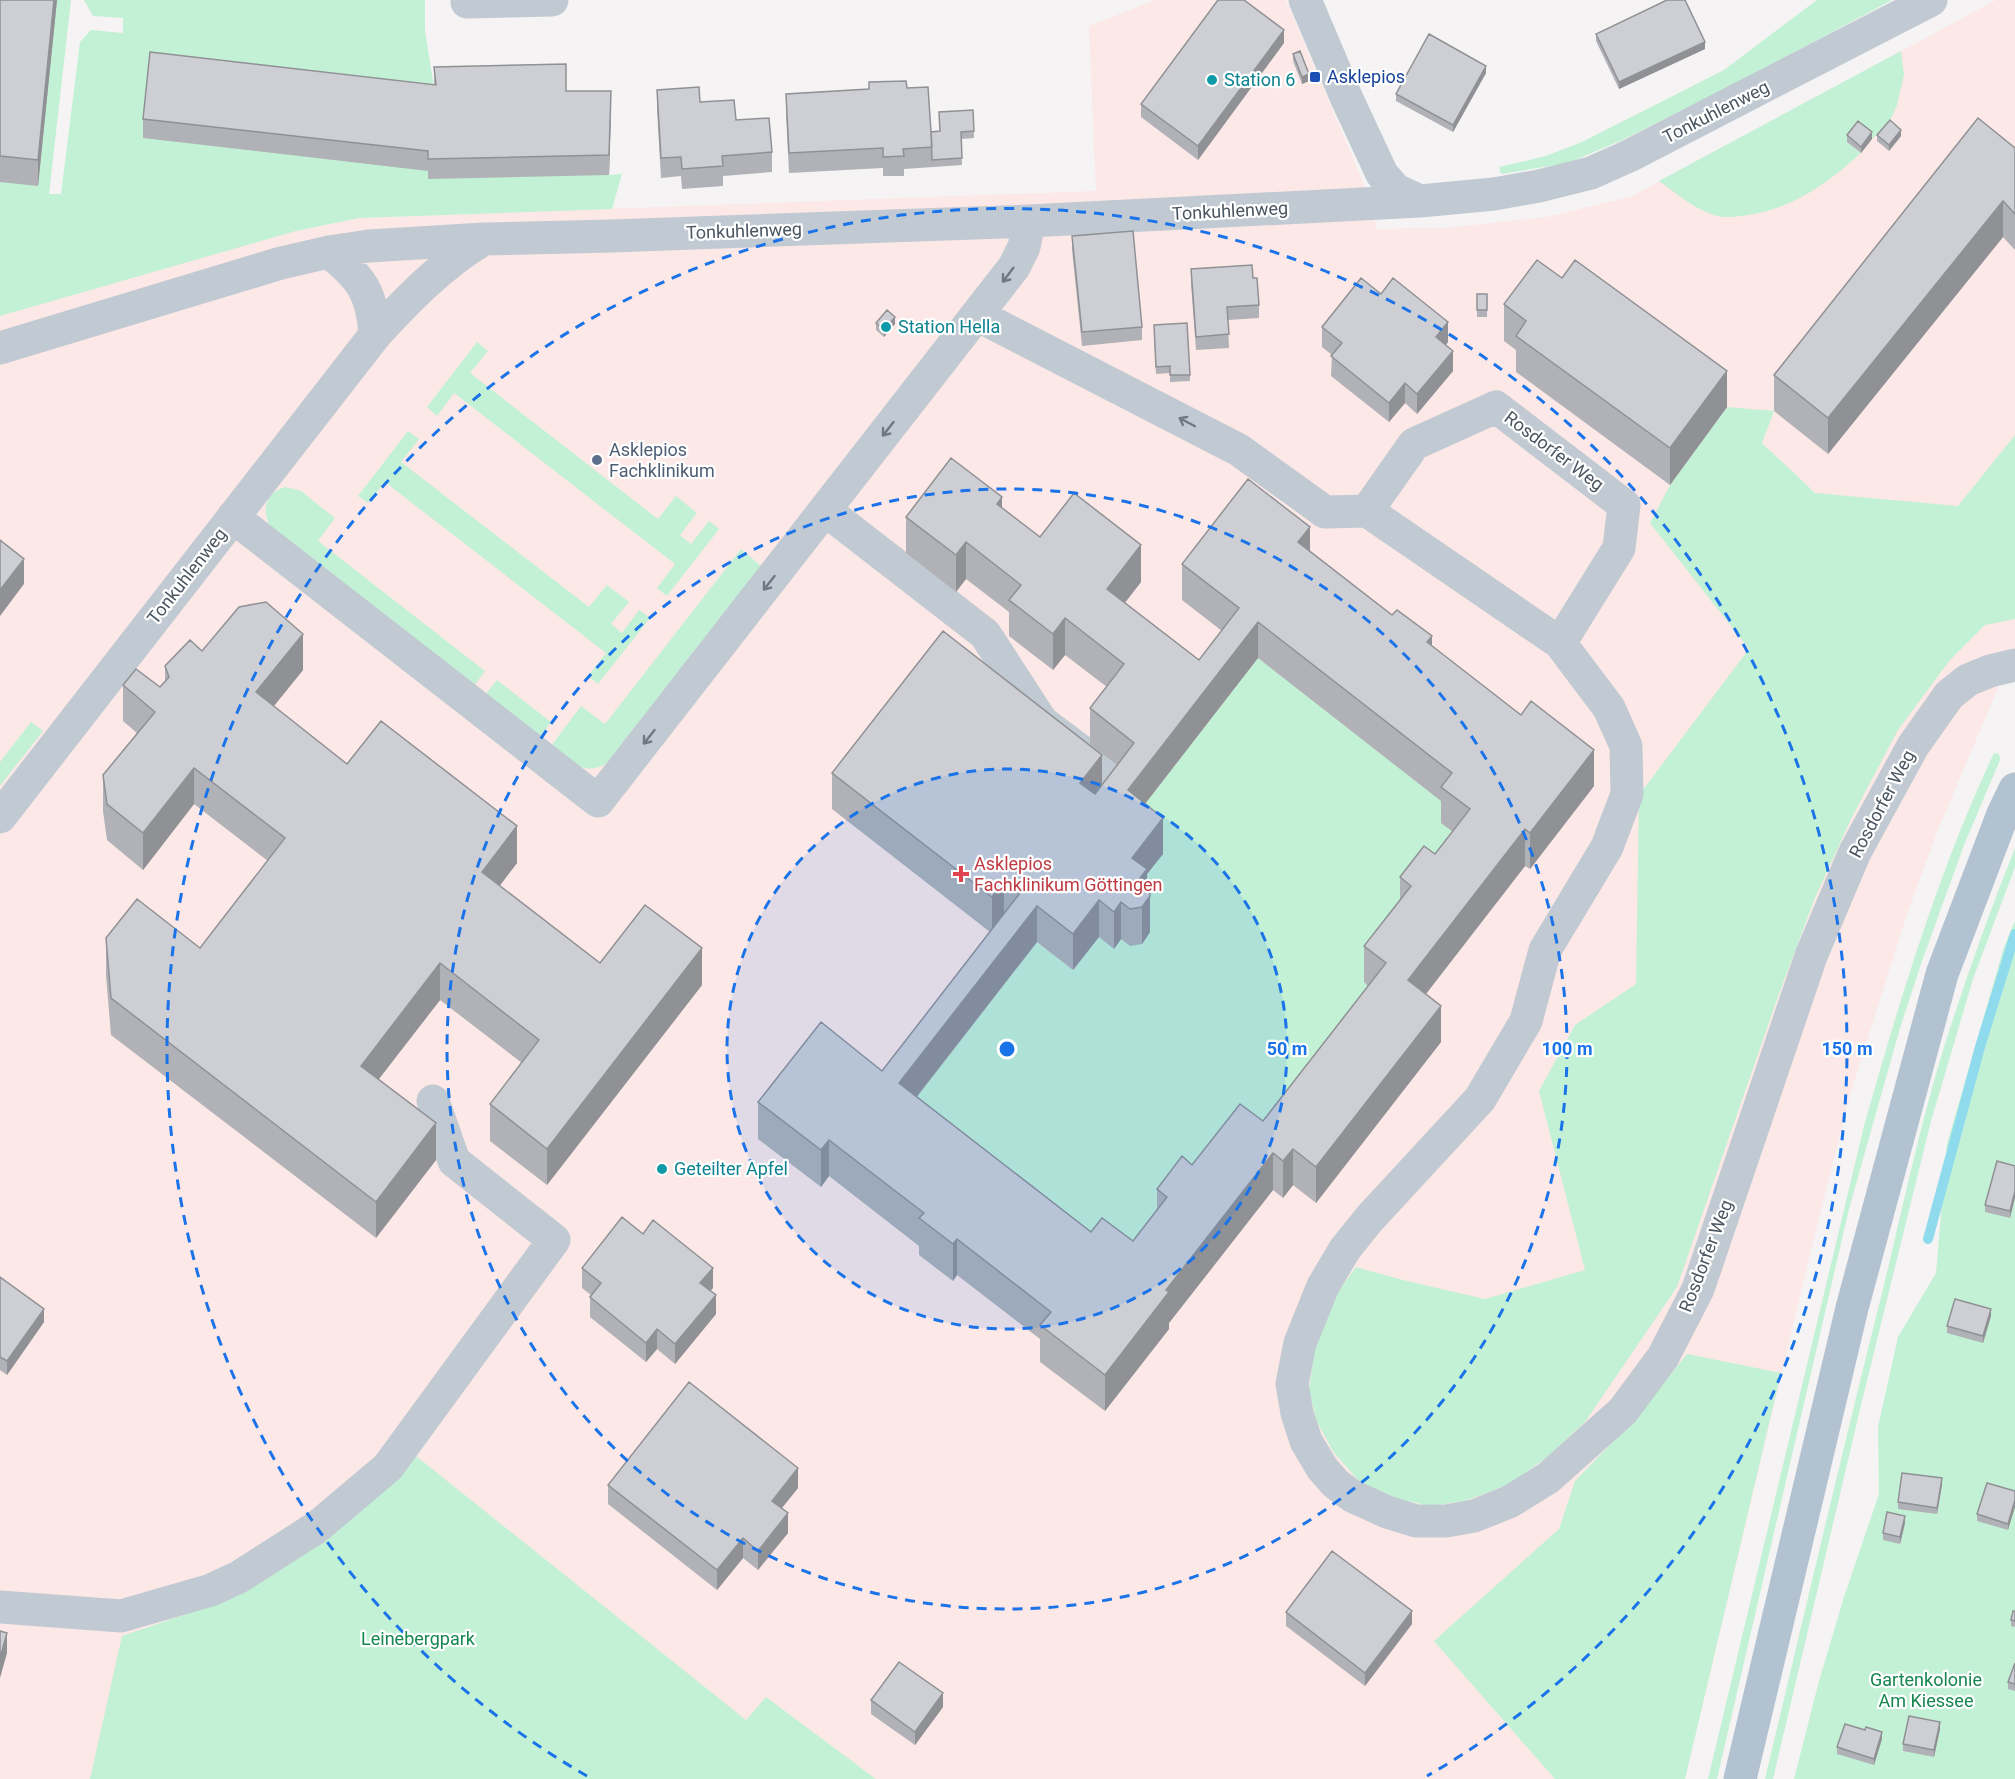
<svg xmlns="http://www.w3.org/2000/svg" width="2015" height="1779" font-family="Roboto,sans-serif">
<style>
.medical{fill:#fce8e6}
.green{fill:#c3f1d5}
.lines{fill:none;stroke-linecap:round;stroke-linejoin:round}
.stream{stroke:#90daee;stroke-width:10}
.minor{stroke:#c1cad2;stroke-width:33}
.major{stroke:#b3c2d1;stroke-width:33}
.wall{fill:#b0b2b7;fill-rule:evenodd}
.shaded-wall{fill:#909195}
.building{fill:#cdcfd5;stroke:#909195;stroke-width:1.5;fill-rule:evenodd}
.oneway{stroke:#6e7983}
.ring{fill:none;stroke:#1a73e8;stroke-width:3;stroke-dasharray:10 8}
.transit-dot{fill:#1a4fb4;stroke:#fff;stroke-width:2}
.culture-dot{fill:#0f9aa8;stroke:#fff;stroke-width:2}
.service-dot{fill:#5c6f8a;stroke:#fff;stroke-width:2}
.health-dot{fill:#e0444e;stroke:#fff;stroke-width:2}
.labels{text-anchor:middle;stroke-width:4.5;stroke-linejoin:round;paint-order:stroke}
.transit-label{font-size:18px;fill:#164399;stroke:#fff;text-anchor:start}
.culture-label{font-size:18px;fill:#0d838f;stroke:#fff;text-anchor:start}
.street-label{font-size:18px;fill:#4a5661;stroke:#fff}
.service-label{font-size:18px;fill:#4e5e75;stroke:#fff;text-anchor:start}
.health-label{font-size:18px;fill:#be3a42;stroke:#fff;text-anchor:start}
.park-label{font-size:18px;fill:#17864f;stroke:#fff}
.centre{fill:#1a73e8;stroke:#fff;stroke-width:3}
.ring-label{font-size:18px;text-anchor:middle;font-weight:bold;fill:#1a73e8;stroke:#fff;stroke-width:4.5;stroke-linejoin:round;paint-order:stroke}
</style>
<rect width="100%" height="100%" fill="#f5f3f3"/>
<path class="medical" d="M1156,0H1286L1363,182L1377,229L1446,228L1547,217L1633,196L1996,0H2015V648L1937,832L1906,917L1849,1098L1811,1250L1685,1779H0V273L296,231L359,218L1096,191L1089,26Z"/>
<path class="green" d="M0,0H71L49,194H61L80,42L91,30L123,33V18L93,16L84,0H425V31L434,87L609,175L622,174L612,209L359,218L296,231L0,316Z
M1817,0H1892L1731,86L1620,141L1568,163L1501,174L1499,167L1546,156L1582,142L1724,70Z
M1901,51L1904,75L1897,105L1889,123L1872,139L1847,142L1861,153C1826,185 1789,211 1741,216C1732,217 1723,218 1714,215C1694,209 1676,193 1659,181Z
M477,342L488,351L470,373L658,519L676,496L697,513L680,535L691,544L709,521L719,529L667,596L657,588L675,564L454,393L437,416L427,407Z
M1727,407L1774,411L1762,443L1815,493L1958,506L2015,435V619L1985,625L1950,660L1898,730L1851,819L1815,898L1780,991L1677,1287L1585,1422L1546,1458L1506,1486L1464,1501L1430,1506L1395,1498L1360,1482L1334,1453L1317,1422L1309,1390L1315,1347L1333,1299L1356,1267L1403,1280L1485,1299L1585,1270L1539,1091L1575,1025L1636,984L1639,795L1749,649L1650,523L1670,485Z
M408,431L419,439L401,462L589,607L607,585L629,602L611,624L622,633L639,610L650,618L598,684L588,676L606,653L385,482L368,503L358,496Z
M286,487L301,491L335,518L318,541L485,671L474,686L271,529C261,512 265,491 286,487Z
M741,549L761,566L606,764C582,777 569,760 551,746L581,706L605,724Z
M1258,658L1452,809L1470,845L1386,1000L1133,1278L899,1119L1037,942L1073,970L1099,937L1128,826Z
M497,680L551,722L540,737L485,695Z
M31,722L43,731L0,786V762Z
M1994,753L1999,754L2000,760L1964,845L1922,961L1900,1028L1849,1209L1717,1779H1708L1864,1126C1900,999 1938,872 1994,753Z
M2015,848V867L1973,979L1931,1121L1861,1405L1773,1779H1765C1804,1615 1842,1452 1883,1289C1903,1207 1920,1124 1945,1044C1966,978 1989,913 2015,848Z
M2015,921V1779H1794L1819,1681L1844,1597L1879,1494L1878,1427L1898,1337L1936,1273L1947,1144L2004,947Z
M1687,1354L1781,1373L1685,1779H1555L1434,1641L1559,1529L1575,1481L1636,1418Z
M416,1456L746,1720L766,1697L876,1779H90L122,1636L195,1611Z"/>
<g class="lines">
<path class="stream" d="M1928,1239L1980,1047L2015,934"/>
<path class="minor" d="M1305,0L1347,99L1382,174L1396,190L1420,201
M467,2L552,0
M329,252C362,278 372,293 375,335
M977,315L1239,450L1325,512L1367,511L1560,643L1609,708L1626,746L1627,794L1607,847L1545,950L1526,1021L1480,1099L1370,1218L1345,1249L1323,1286L1300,1343L1292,1384L1297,1413L1306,1441L1322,1468L1335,1483L1352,1496L1387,1512L1416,1521H1446L1474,1516L1509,1502L1548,1478L1623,1411L1663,1357L1698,1289L1811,956L1855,852L1913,746L1949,695L1968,680L1990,671L2015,665
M0,348L281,263L329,252L369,246L484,239L612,236L1029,221L1420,201L1494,194L1539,186L1591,173L1629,156L1931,0
M825,510L985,634L1042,722L1109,772
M1367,511L1414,444L1496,407L1624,505L1619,548L1560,643
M233,517L598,801L1014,267L1024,247L1029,221
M0,817L375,335C408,299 442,264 484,239
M0,1607L121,1616L211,1590L239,1577L317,1527L388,1467L554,1240L454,1161L433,1101"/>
<path class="major" d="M1740,1779L1852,1308L1942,974L2003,814L2015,789"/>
</g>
<path class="wall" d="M0,0H57L38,186L0,182Z
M1596,34L1705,49L1619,89L1596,41Z
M1284,43L1198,160L1141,117V104Z
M1293,54L1309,81L1302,84L1293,61Z
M434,67L566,91L611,110L609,175L428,179V171L143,138V119L434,85Z
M1486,73L1453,132L1396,101V94Z
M907,88L931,132L940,131L973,110L974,138L961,139L962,165L904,169V176H883V168L789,173L786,113V94Z
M657,90L700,102L736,120L772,152V172L723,176V186L682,189L681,176L661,178L657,110Z
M1847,135L1872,139L1861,153L1847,142Z
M1877,135L1901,136L1889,151L1877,141Z
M2015,148V250L2003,237L1828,454L1774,411V375Z
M1072,236L1142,327V340L1082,346L1072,250Z
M1191,269L1253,278L1259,305V318L1228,320L1229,348L1196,350L1191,283Z
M1562,278L1727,407L1670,485L1516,372V350L1504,341V304Z
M1381,294L1448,342L1446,345L1453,371L1417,414L1405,403L1389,422L1331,376L1332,355L1322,347V327Z
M1477,294H1487V317H1477Z
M876,323L895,324L884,337L876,330Z
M1154,332L1190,375V381L1170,382V373L1156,374Z
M1002,508L1040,537L1141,582L1125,603L1199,660L1222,631L1182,600V564L1310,551L1432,646L1594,786L1530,869L1525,866L1426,994L1441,1042L1316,1203L1293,1185L1283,1198L1273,1190L1169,1323V1329L1105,1411L1040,1362V1339L957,1275L953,1281L919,1255V1246L829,1176L821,1187L758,1139V1102L882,1071L990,932L832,809V773L1102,784L1117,765L1090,744V708L1107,687L1065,655L1053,670L1009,636V612L966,579L956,592L906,553V517ZM1258,658L1441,801V823L1453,832L1435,854L1400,877V900L1364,946V982L1368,986L1263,1121L1157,1189V1211L1133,1241L1091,1232L917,1097L1037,942L1073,970L1099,937L1114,949L1121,939L1130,946L1142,944L1150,932L1147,874L1163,854L1145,803Z
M202,651L303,670L274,706L347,764L517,863L499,886L600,963L702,985L547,1185L490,1141V1104L522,1063L440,1000L379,1079L436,1160L376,1238L111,1035L106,975V938L200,948L268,861L194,804L143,870L107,840L103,811V775L137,733L123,721V685L160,687L165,682V666Z
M2015,1166L2010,1218L1985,1212V1205Z
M582,1268L713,1288L710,1290L716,1314L675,1364L657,1349L646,1362L590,1317V1297L591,1295L582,1288Z
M0,1277L44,1322L7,1375L0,1370Z
M1991,1316L1983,1343L1947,1333V1326Z
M608,1485L798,1488L782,1508L788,1533L758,1570L743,1558L717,1590L608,1504Z
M1942,1485L1937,1514L1898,1509V1502Z
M2015,1491L2008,1530L1977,1521V1514Z
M1905,1523L1900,1544L1883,1540V1533Z
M2015,1611V1627L2011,1626V1620Z
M1286,1612L1412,1624L1365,1686L1286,1626Z
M2015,1663V1691L2008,1689V1682Z
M871,1700L943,1707L915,1745L871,1714Z
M1940,1729L1934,1757L1903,1751V1744Z
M1882,1739L1874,1765L1837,1754V1747Z"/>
<path class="shaded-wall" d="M54,0H57L38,186V160Z
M1284,30V43L1198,160V146Z
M1705,42V49L1619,89V82Z
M1486,66V73L1453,132V125Z
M1309,74V81L1302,84V77Z
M611,91V110L609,175V155Z
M1901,130V136L1889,151V145Z
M1872,132V139L1861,153V147Z
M2003,201V237L1828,454V418Z
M895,317V324L884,337V330Z
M1448,322V342L1436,357V337Z
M1453,351V371L1417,414V394Z
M1727,371V407L1670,485V448Z
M1405,383V403L1389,422V403Z
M1002,497V533L997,504Z
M1310,527V564L1298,542Z
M966,542V579L956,592V555Z
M1141,545V582L1107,625V589Z
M24,559V584L0,616V590Z
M1065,618V655L1053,670V634Z
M1258,622V658L1128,826V790Z
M303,634V670L256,728V692Z
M1432,636V673L1427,642Z
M1594,750V786L1530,869V833Z
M1102,755V791L1080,819V783Z
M194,768V804L143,870V833Z
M1163,818V854L1147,874V900L1150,896V932L1142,944V907L1132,858Z
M517,826V863L482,909V872Z
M1525,829V866L1408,1017V980Z
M1004,881V918L992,933V897Z
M1099,900V937L1073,970V934Z
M1121,902V939L1114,949V912Z
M1037,906V942L899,1119V1083Z
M702,948V985L547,1185V1149Z
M440,963V1000L361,1102V1066Z
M1441,1006V1042L1316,1203V1167Z
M436,1123V1160L376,1238V1202Z
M829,1140V1176L821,1187V1150Z
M1293,1149V1185L1283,1198V1161Z
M1273,1153V1190L1169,1323V1329L1105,1411V1375L1166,1290Z
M2015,1191V1198L2010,1218V1211Z
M957,1239V1275L953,1281V1244Z
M713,1268V1288L700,1302V1283Z
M716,1295V1314L675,1364V1344Z
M44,1309V1322L7,1375V1361Z
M1991,1309V1316L1983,1343V1336Z
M657,1329V1349L646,1362V1343Z
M798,1468V1488L772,1520V1501Z
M1942,1478V1485L1937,1514V1508Z
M2015,1500V1507L2008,1530V1524Z
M788,1513V1533L758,1570V1551Z
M1905,1516V1523L1900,1544V1537Z
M743,1538V1558L717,1590V1570Z
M1412,1611V1624L1365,1686V1673Z
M7,1633V1653L0,1678V1658Z
M943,1693V1707L915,1745V1732Z
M1940,1722V1729L1934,1757V1750Z
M1882,1732V1739L1874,1765V1759Z"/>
<path class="building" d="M0,0H54L38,160L0,156Z
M1218,0H1244L1284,30L1198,146L1141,104Z
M1667,0H1685L1705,42L1619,82L1596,34Z
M1429,34L1486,66L1453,125L1396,94Z
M1300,51L1309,74L1302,77L1293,54Z
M150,52L436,85L434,67L566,64V91H611L609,155L428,159V151L143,119Z
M906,81L907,88L928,87L932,147L903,149L904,156L883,157V148L789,153L786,94L869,89V82Z
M699,87L700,102L734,100L736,120L769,118L772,152L722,156L723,166L682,169L681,157L661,158L657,90Z
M973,110L974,131L961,132L962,158L932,160L931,132L940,131L939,112Z
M1978,118L2015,148V214L2003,201L1828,418L1774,375Z
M1890,120L1901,130L1889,145L1877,135Z
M1858,121L1872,132L1861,147L1847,135Z
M1133,231L1142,327L1082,332L1072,236Z
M1537,260L1562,278L1575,260L1727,371L1670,448L1516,336L1526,321L1504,304Z
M1252,265L1253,278H1257L1259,305L1227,307L1229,334L1196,337L1191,269Z
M1361,278L1381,294L1393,278L1448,322L1436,337L1453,351L1417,394L1405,383L1389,403L1331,356L1342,343L1322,327Z
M1477,294H1487V310H1477Z
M887,310L895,317L884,330L876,323Z
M1187,323L1190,375H1170V366L1156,367L1154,325Z
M951,458L1002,497L997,504L1040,537L1074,493L1141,545L1107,589L1199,660L1239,608L1182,564L1248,479L1310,527L1298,542L1392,615L1397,610L1432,636L1427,642L1521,715L1531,701L1594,750L1530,833L1525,829L1408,980L1441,1006L1316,1167L1293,1149L1283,1161L1273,1153L1166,1290L1169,1292L1105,1375L1040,1325L1051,1312L957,1239L953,1244L919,1218L924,1213L829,1140L821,1150L758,1102L821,1022L882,1071L1020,893L1004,881L992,897L832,773L943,631L1102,755L1080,783L1095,794L1134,743L1090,708L1124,664L1065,618L1053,634L1009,600L1021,585L966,542L956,555L906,517ZM1258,622L1452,773L1441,787L1470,809L1435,854L1424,846L1400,877L1411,886L1364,946L1386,963L1263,1121L1240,1104L1192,1165L1182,1156L1157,1189L1167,1197L1133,1241L1102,1218L1091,1232L899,1083L1037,906L1073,934L1099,900L1114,912L1121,902L1130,909L1142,907L1150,896L1149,885L1140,878L1147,869L1132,858L1163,818L1128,790Z
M0,540L24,559L0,590Z
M266,602L303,634L256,692L347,764L381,721L517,826L482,872L600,963L645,905L702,948L547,1149L490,1104L539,1040L440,963L361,1066L436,1123L376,1202L111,998L106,938L137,899L200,948L285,838L194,768L143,833L107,804L103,775L155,712L123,685L136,669L160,687L169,677L165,666L190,640L202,651L239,607Z
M1997,1161L2015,1166V1191L2010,1211L1985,1205Z
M622,1217L643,1234L653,1220L713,1268L700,1283L716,1295L675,1344L657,1329L646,1343L590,1297L601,1283L582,1268Z
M0,1277L44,1309L7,1361L0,1357Z
M1955,1299L1991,1309L1983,1336L1947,1326Z
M689,1382L798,1468L772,1501L788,1513L758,1551L743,1538L717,1570L608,1485Z
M1902,1473L1942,1478L1937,1508L1898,1502Z
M1987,1483L2015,1491V1500L2008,1524L1977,1514Z
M1887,1512L1905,1516L1900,1537L1883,1533Z
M1332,1551L1412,1611L1365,1673L1286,1612Z
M2013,1611H2015V1621L2011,1620Z
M0,1631L7,1633L0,1658Z
M899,1662L943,1693L915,1732L871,1700Z
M2015,1663V1684L2008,1682Z
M1909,1716L1940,1722L1934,1750L1903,1744Z
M1845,1724L1865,1730L1866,1727L1882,1732L1874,1759L1837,1747Z"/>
<defs><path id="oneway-shaft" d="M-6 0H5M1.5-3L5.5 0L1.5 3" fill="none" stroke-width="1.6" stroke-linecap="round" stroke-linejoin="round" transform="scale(1.5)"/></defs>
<g class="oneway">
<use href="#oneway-shaft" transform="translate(1008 275) rotate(127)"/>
<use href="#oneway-shaft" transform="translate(1187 422) rotate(-152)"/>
<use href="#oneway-shaft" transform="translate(888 429) rotate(128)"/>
<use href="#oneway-shaft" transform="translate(769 583) rotate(128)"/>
<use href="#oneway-shaft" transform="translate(649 737) rotate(128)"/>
</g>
<circle cx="1007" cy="1049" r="280" fill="#1a73e8" fill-opacity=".12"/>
<g class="ring">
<circle cx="1007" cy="1049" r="280"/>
<circle cx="1007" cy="1049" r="560"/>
<path d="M587 1776A840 840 0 1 1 1427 1776"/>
</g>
<rect class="transit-dot" x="1309" y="71" width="12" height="12" rx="3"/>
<g class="culture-dot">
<circle cx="1212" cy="80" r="6"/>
<circle cx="886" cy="327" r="6"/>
<circle cx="662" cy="1169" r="6"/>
</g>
<circle class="service-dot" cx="597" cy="460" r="6"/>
<path class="health-dot" d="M958 865h6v6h6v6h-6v6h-6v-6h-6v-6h6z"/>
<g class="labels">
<g class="transit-label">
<text x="1327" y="83">Asklepios</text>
</g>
<g class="culture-label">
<text x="1224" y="86">Station 6</text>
<text x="898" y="333">Station Hella</text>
<text x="674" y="1175">Geteilter Apfel</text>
</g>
<g class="street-label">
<text transform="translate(1716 112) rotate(-27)" y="6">Tonkuhlenweg</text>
<text transform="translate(1230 211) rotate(-3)" y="6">Tonkuhlenweg</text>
<text transform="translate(744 231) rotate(-2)" y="6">Tonkuhlenweg</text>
<text transform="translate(1554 451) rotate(37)" y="6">Rosdorfer Weg</text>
<text transform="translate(187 576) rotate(-52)" y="6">Tonkuhlenweg</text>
<text transform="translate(1882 804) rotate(-62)" y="6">Rosdorfer Weg</text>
<text transform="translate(1706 1256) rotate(-69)" y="6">Rosdorfer Weg</text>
</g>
<g class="service-label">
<text x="609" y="456">Asklepios<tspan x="609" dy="21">Fachklinikum</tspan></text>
</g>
<g class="health-label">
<text x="974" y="870">Asklepios<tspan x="974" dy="21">Fachklinikum Göttingen</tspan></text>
</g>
<g class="park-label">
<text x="418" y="1645">Leinebergpark</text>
<text x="1926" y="1686">Gartenkolonie<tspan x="1926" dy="21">Am Kiessee</tspan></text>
</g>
</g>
<circle cx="1007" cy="1049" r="9" class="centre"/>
<g class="ring-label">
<text x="1287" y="1055">50 m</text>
<text x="1567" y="1055">100 m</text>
<text x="1847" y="1055">150 m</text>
</g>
</svg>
